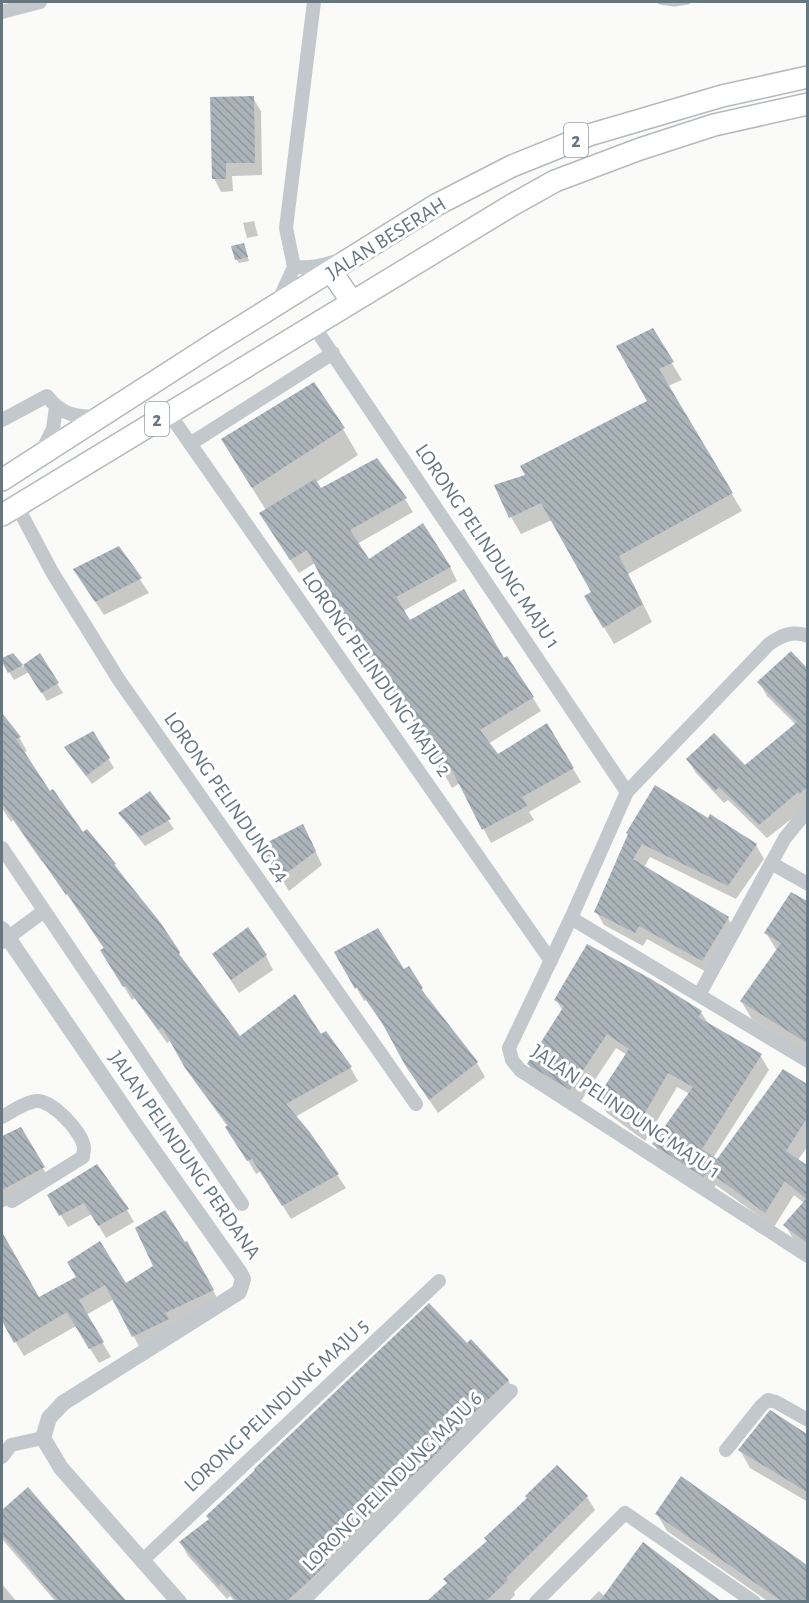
<svg xmlns="http://www.w3.org/2000/svg" width="809" height="1603" font-family="'Alegreya Sans',sans-serif">
<style>
.shadow{fill:#0003}
.lines{fill:none;stroke-linecap:round;stroke-linejoin:round}
.stream{stroke:#bbc7cb;stroke-width:5}
.building{fill:url(#building-back-hatch)}
.trunk-casing{stroke:#b4b9bd;stroke-width:24}
.minor{stroke:#c3c8cc;stroke-width:14}
.tertiary{stroke:#c3c8cc;stroke-width:16}
.trunk{stroke:#fff;stroke-width:21}
.labels{text-anchor:middle;stroke-width:6;stroke-linejoin:round;paint-order:stroke}
.shield{fill:#fff;stroke:#939fa8;stroke-width:1.5}
.shield-label{font-size:20px;font-weight:bold;fill:#657683}
.street-label{font-size:21px;fill:#657683;stroke:#fff}
</style>
<defs>
<pattern id="building-back-hatch" width="6" height="6" patternUnits="userSpaceOnUse" patternTransform="scale(1.5)"><rect width="6" height="6" fill="#aab3b9"/><path d="M-1 5l2 2M0 0l6 6M5-1l2 2" fill="none" stroke="#8e969c"/></pattern>
</defs>
<rect width="100%" height="100%" fill="#fafaf8"/>
<path class="shadow" d="M253,98L261,111L262,175L232,176L233,191L221,192L214,178Z
M254,221L258,236L247,238L243,223Z
M244,245L249,261L239,263L236,259Z
M652,330L682,380L668,386L742,511L628,574L652,622L614,644L586,597L593,593L552,520L521,534L511,517L527,476L649,401Z
M343,429L358,455L315,483L320,490L405,499L413,512L357,544L368,562L450,567L457,581L403,611L410,622L504,660L533,698L541,711L488,744L498,756L547,725L581,782L529,812L534,820L491,843L460,783L452,788L422,734L380,673L349,619L346,621L315,563L299,573L261,514L266,510L238,466Z
M119,548L149,593L104,615L83,583Z
M791,653L808,670V806L767,838L728,800L724,803L696,773L688,760L745,768L796,725L767,696L759,682Z
M13,655L23,667L39,655L63,693L47,701L29,672L14,680L2,660Z
M2,715L19,737L27,751L23,753L50,793L83,834L87,831L115,865L240,1039L321,1036L350,1067L358,1081L295,1117L308,1132L346,1188L291,1219L261,1171L256,1174L228,1127L195,1082L171,1040L167,1043L135,998L132,1000L103,951L105,950L44,861L42,862L13,820L11,822L2,808Z
M93,733L114,768L92,784L71,756Z
M149,793L174,829L145,846L120,814Z
M708,820L756,845L764,859L736,899L650,857L644,867L728,918L736,932L710,974L647,939L643,946L604,925L596,911L629,835Z
M310,840L322,865L289,891L262,847Z
M792,894L808,903V1054L752,1019L741,1001L777,951L766,933Z
M336,952L403,971L421,988L429,1001L477,1063L485,1077L438,1113L415,1079L388,1032L366,1000L364,1001Z
M214,955L266,956L273,970L239,993Z
M556,1000L701,1012L709,1025L760,1055L769,1070L713,1158L718,1161L784,1071L808,1086V1146L798,1160L808,1167V1250L794,1240L785,1225L804,1203L794,1195L774,1227L716,1185L712,1191L662,1159L654,1144L690,1094L677,1087L645,1141L607,1113L599,1098L627,1055L616,1048L579,1104L537,1079L528,1064L563,1011Z
M20,1129L51,1182L2,1208V1139Z
M49,1196L127,1210L134,1222L106,1238L92,1214L68,1227Z
M2,1237L38,1299L78,1278L125,1285L195,1257L221,1305L141,1350L114,1299L86,1315L111,1357L99,1363L76,1326L24,1356L2,1319Z
M467,1345L508,1380L516,1394L308,1602H235L230,1596L227,1599L188,1556L181,1543Z
M770,1412L808,1436V1502L750,1468L740,1450Z
M681,1479L808,1566V1602H769L667,1531L657,1514Z
M28,1489L124,1602H56L2,1539V1512Z
M587,1497L595,1510L514,1592L515,1595L508,1602H429Z
M2,1584L17,1602H2Z
M599,1591L605,1597L719,1602H588Z"/>
<g class="lines">
<path class="stream" d="M660,2L674,4L688,2"/>
</g>
<path class="building" d="M254,96L255,163H226V179H212L210,97Z
M244,243L248,257L235,260L231,246Z
M653,328L674,362L659,369L733,493L619,556L643,604L603,628L584,596L591,592L541,503L509,518L494,485L525,475L520,466L647,401L616,346Z
M314,382L345,428L252,488L221,439Z
M377,458L407,498L350,530L369,559L423,523L451,567L396,597L410,620L464,589L504,658L507,656L534,697L480,730L498,754L547,723L574,768L522,797L527,806L482,830L452,770L443,775L415,723L370,659L340,606L337,608L307,550L290,560L259,513L315,479L321,488Z
M119,546L142,578L95,602L73,569Z
M791,651L807,668V787L799,794L798,792L759,825L719,787L715,791L686,759L714,733L745,765L797,722L757,682Z
M13,653L23,665L8,673L2,662V658Z
M40,653L59,683L41,693L23,665Z
M2,713L21,737L16,739L50,791L53,789L83,832L87,829L116,864L114,865L160,922L180,952L179,954L240,1036L295,994L321,1034L326,1031L352,1067L286,1104L309,1131L339,1174L282,1206L252,1159L247,1161L225,1127L228,1125L185,1068L162,1027L158,1030L126,986L123,987L100,950L104,948L67,893L66,895L2,803Z
M93,731L110,758L86,776L64,747Z
M655,785L708,818L710,814L757,844L728,886L642,844L633,859L729,917L702,961L639,926L635,933L594,912L628,834L626,833Z
M150,791L171,819L139,837L118,813Z
M303,824L316,851L280,878L260,846Z
M791,892L807,901V1043L740,1001L781,943L764,933Z
M248,927L267,955L231,980L212,954Z
M378,928L404,969L409,966L423,988L421,989L478,1062L429,1100L405,1065L381,1021L357,987L355,989L334,952Z
M587,944L651,979L702,1011L698,1017L762,1054L702,1149L717,1159L783,1069L807,1084V1118L786,1151L807,1165V1243L783,1225L806,1199L785,1181L765,1213L708,1171L703,1177L652,1144L693,1087L668,1073L637,1127L597,1098L629,1049L607,1034L570,1090L527,1064L564,1006L554,1000Z
M21,1127L45,1167L2,1190V1136Z
M97,1164L129,1209L98,1226L84,1203L59,1216L47,1195Z
M165,1210L185,1242L187,1241L214,1290L165,1313L169,1319L132,1337L105,1285L79,1300L104,1342L89,1349L67,1312L14,1343L2,1321V1232L39,1297L76,1277L67,1262L100,1241L126,1283L153,1266L135,1228Z
M429,1303L467,1343L471,1339L509,1380L460,1426L462,1428L426,1464L366,1517L368,1519L325,1562L327,1564L286,1602H238L221,1583L219,1586L179,1542L209,1519L206,1516L255,1470L254,1469Z
M770,1410L807,1434V1492L738,1450Z
M557,1465L588,1496L506,1578L508,1580L485,1602H426L447,1583L443,1579L487,1541L484,1538L527,1498L525,1496Z
M681,1476L807,1565V1602H783L655,1514Z
M28,1487L127,1602H59L2,1535V1510Z
M643,1542L722,1602H599Z"/>
<g class="lines">
<g class="trunk-casing">
<path id="trunk" d="M331,271L352,302
M2,480L218,341L436,205L512,166L589,135L722,96L808,77
M2,515L512,205L555,181L640,149L714,125L808,104"/>
</g>
<path class="minor" d="M2,12L40,2
M294,267C308,268 322,266 336,261
M279,300L294,267L286,228L314,2
M313,325L627,792
M168,412L551,961
M2,420L47,396C61,415 76,417 100,417
M190,444L333,353
M41,453L53,429L56,407
M17,506L52,572L119,680L416,1104
M808,636C793,630 782,635 769,644L627,792L571,918L509,1048L512,1060L520,1070L808,1256
M2,848L242,1204
M771,863L808,884
M571,918L808,1061
M2,942L44,911
M699,995L785,838L808,810
M2,1117C11,1112 25,1102 36,1101C51,1099 83,1132 84,1148C84,1151 83,1154 83,1157L12,1201
M726,1450L761,1406L768,1400L776,1402L808,1420
M2,1457L11,1445L43,1438
M143,1560L439,1281
M302,1602L511,1391
M536,1602L625,1513L754,1602"/>
<path class="tertiary" d="M2,929L139,1130L240,1273L243,1279L239,1292L63,1403L49,1418L43,1438L61,1468L179,1602"/>
<use href="#trunk" class="trunk"/>
</g>
<g class="labels">
<g class="shield">
<rect x="564" y="123" width="24" height="34" rx="4.5"/>
<rect x="145" y="402" width="24" height="34" rx="4.5"/>
</g>
<g class="shield-label">
<text x="576" y="147">2</text>
<text x="157" y="426">2</text>
</g>
<g class="street-label">
<text transform="translate(386 238) rotate(-32)" y="7">JALAN BESERAH</text>
<text transform="translate(488 546) rotate(56)" y="7">LORONG PELINDUNG MAJU 1</text>
<text transform="translate(377 674) rotate(55)" y="7">LORONG PELINDUNG MAJU 2</text>
<text transform="translate(227 797) rotate(55)" y="7">LORONG PELINDUNG 24</text>
<text transform="translate(626 1111) rotate(34)" y="7">JALAN PELINDUNG MAJU 1</text>
<text transform="translate(185 1155) rotate(55)" y="7">JALAN PELINDUNG PERDANA</text>
<text transform="translate(276 1405) rotate(-43)" y="7">LORONG PELINDUNG MAJU 5</text>
<text transform="translate(392 1481) rotate(-45)" y="7">LORONG PELINDUNG MAJU 6</text>
</g>
</g>
<rect width="809" height="1603" fill="none" stroke="#657683" stroke-width="6"/>
</svg>
